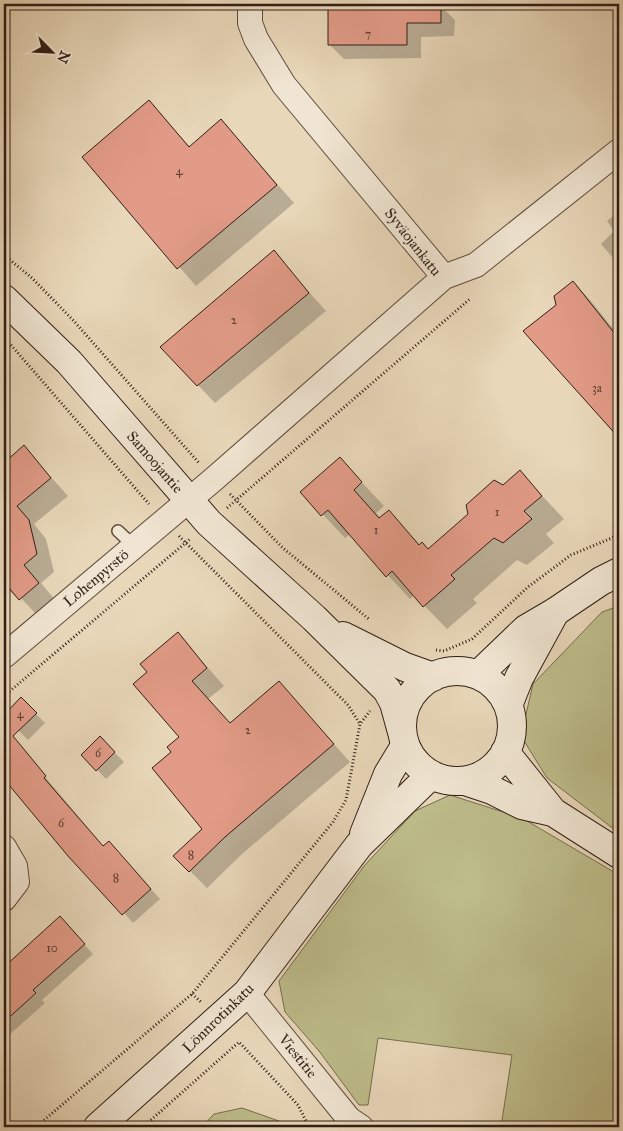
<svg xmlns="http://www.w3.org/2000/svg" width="623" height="1131" font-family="'IM FELL Great Primer',serif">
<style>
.green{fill:#bdbc8a;stroke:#766d50}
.shadow{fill:#0003}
.building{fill:#e29b87;stroke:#301e16}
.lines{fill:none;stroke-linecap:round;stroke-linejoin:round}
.lane-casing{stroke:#5e4c3f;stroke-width:14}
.street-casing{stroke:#5e4c3f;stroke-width:26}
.secondary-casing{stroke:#301e16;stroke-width:30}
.path{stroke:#301e16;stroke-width:3;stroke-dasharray:1 2.5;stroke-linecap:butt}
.lane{stroke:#f0e5d2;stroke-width:11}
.street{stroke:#f0e5d2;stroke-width:24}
.secondary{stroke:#f0e5d2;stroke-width:28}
.labels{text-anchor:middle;stroke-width:5;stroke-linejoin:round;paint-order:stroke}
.number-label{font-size:12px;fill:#5c3d32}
.street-label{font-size:15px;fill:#301e16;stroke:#f0e5d2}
</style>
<rect width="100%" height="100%" fill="#e8d7b9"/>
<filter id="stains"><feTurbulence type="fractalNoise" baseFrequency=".004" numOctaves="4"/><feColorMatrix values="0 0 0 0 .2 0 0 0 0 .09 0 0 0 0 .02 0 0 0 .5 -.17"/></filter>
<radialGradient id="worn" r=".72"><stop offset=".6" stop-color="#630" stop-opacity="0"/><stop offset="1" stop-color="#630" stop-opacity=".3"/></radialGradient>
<path class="green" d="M619,606V833L547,778L521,736L533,684L602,612Z
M450,795L522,818L619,875V1127H501L512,1055L378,1038L368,1105H359L319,1051L285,1012L279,981L364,866L415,811Z
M242,1108L279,1121L286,1127H202L214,1114Z"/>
<path class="shadow" d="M441,6L455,20L454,36L421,37V58L344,59L330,45L404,10Z
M149,102L190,147L221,121L294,203L196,286L84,157Z
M619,211V265L601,244L614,231L607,221Z
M273,252L326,311L215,403L162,347Z
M573,282L590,300L619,336V436L525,331L558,306Z
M24,447L68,496L34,524L46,539L54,572L41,583L56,601L38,616L17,594L15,596L4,585V455L8,452L13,457Z
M340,459L384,506L376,513L381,519L389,512L420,545L429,550L520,472L564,519L546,534L554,543L527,565L517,560L473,599L477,603L447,629L414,595L410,599L350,534L345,538L302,492Z
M178,634L224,686L208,699L230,724L279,683L350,762L242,854L207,888L175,856L204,829L173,752L181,738L149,672Z
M21,699L45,723L28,740L4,716Z
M5,729L104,847L118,852L160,899L133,923L4,776Z
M100,738L124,762L106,779L83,755Z
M69,928L93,954L42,1000L45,1003L8,1036L4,1033V965Z"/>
<path class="building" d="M411,5H441V23H407V45H328V9H404Z
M149,100L189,147L221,119L277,185L177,269L82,157Z
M274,250L309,293L197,386L160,347Z
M573,281L619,339V438L523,331L556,305L554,296Z
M24,445L51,478L17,506L29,520L37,554L24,565L39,583L19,600L4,582V463Z
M340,457L362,482L354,490L379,518L389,510L419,545L422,542L428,549L468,514L466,505L494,480L503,485L520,470L542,496L524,511L532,519L503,543L494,538L451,575L455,579L423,607L392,571L386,577L328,510L321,516L300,492Z
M178,632L207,668L192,681L230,723L279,681L334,744L225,837L189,872L173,856L202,829L152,768L171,752L167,747L179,737L133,684L147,672L140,664Z
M21,697L37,713L13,736L46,776L44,778L103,846L109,841L151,889L122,915L68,856L4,779V715Z
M100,736L115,752L96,771L81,755Z
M60,916L85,944L33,990L36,993L4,1022V967Z"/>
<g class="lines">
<g class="lane-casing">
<path id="lane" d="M118,531L134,546"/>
</g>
<g class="street-casing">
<path id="street" d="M444,277L476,265L619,151
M4,656L214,479L444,277L284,85L256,39L250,23V4
M4,847L15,866L17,882L4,899
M247,993L349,1119L361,1127"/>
</g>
<g class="secondary-casing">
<path id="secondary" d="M4,299L69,362L209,523L314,618L387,690L394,703L402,732
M343,636L405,667L433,677
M402 726a55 55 0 1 1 110 0a55 55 0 1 1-110 0Z
M478,675L526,629L555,612L601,581L619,572
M509,703L519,678L555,612
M505,752L553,812
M468,782L492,790L522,805L553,812L619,854
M364,834L388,774L405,746
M98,1127L247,993L359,845L431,775"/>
</g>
<path class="path" d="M4,255L32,278L72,319L199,463
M4,337L149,504
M230,494L283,548L370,620
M227,508L471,298
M179,536L348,705L360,724
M436,650L444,651L472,639L528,587L571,555L619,535
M4,696L190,539
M192,994L201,1002
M36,1127L192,994L333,822L346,800L360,724L370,711
M143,1127L239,1042L298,1105L309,1127"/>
<use href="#lane" class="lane"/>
<use href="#street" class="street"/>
<use href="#secondary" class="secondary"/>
</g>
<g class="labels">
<g class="number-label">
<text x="368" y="38">7</text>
<text x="179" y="175">4</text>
<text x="234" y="324">2</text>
<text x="597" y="392">3a</text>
<text x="497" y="516">1</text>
<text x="376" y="534">1</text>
<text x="20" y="718">4</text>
<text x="248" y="734">2</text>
<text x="98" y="757">6</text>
<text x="61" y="827">6</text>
<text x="191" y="859">8</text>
<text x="116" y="882">8</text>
<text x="52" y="952">10</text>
</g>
<g class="street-label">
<text transform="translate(413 242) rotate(52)" y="5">Syväojankatu</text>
<text transform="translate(155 462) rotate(49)" y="5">Samoojantie</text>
<text transform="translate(96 578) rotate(-40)" y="5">Lohenpyrstö</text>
<text transform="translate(218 1018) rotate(-44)" y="5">Lönnrotinkatu</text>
<text transform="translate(298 1056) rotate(51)" y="5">Viestitie</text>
</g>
</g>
<rect width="623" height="1131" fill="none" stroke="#e8d7b9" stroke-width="20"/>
<rect x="5" y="5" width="613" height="1121" fill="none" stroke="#301e16" stroke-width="2.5"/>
<rect x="10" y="10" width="603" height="1111" fill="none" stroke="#301e16"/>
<g transform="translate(52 52) rotate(114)" stroke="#f0e5d2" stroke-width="4" paint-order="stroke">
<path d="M0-4L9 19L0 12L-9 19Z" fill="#301e16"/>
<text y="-8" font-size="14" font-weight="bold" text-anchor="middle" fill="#301e16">N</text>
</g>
<rect width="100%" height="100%" filter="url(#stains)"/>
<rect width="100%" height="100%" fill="url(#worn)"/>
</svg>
